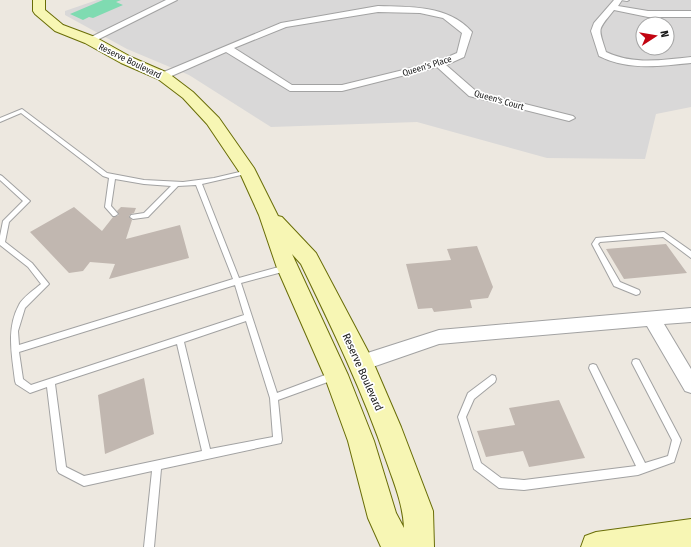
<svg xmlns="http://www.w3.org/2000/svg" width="691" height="547" font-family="'Fira Sans Condensed',sans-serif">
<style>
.residential{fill:#d9d8d8;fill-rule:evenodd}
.pitch{fill:#7fdbb1}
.building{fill:#c1b7b0}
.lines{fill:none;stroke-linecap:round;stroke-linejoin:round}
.lane-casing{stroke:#a2a2a2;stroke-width:2}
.street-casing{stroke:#a2a2a2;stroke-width:2}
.secondary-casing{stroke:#696d07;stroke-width:2}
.lane{fill:#fff;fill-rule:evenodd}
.street{fill:#fff;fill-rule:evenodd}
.secondary{fill:#f7f6b4;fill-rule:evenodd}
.labels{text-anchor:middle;stroke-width:3.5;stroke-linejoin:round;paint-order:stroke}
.far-street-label{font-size:9px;fill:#1b1b1b;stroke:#fff}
.street-label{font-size:11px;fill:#1b1b1b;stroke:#fff}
</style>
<rect width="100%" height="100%" fill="#ede8e0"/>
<path class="residential" d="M97,0H691V107L656,114L645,159L547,158L417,122L271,127L189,75L127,49L65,15V11ZM643,24H667V48H643Z"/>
<path class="pitch" d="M103,0H121L116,2L123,5L93,18L89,17L83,20L70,14Z"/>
<path class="building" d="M74,207L102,231L113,217L119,215L117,211L121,207L136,208L134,213L131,214L129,216L132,220L126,239L180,225L189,258L109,279L115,264L90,262L83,271L69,273L30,232Z
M666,244L687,273L624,279L606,249Z
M477,246L493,287L488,298L470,300L472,308L434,312L432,308L418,309L406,264L451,260L447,249Z
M144,378L154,434L105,454L98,395Z
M559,400L585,458L529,467L523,451L486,457L477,431L515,425L509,408Z"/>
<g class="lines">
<g class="lane-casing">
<path id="lane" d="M621,0H629L627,1Z
M22,109L107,173L144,180L183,182L214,178L248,170L250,171V173L202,184L239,278L286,265L288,266L289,268L288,270L286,271L241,283L277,393L333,372L336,373L337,376L336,379L278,400L282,440L281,443L161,469L154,547H144L152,471L84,486L59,473L57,470L47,387L30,393L16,384L15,381C12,355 6,329 19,305C22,298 35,289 41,284L28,267L0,245V236L3,221L23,201L0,180V175L2,176L30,201L9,222L5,242L32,263L49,284L25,308L18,331L19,345L233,279L196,185L178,186L148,217L133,219L130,217L131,215L144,213L171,186L144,184L115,179L111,206L118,214L115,216H113L105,207L109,178L103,176L21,113L0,122V118ZM235,285L244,315L31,385L23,379L19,352ZM246,321L270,398L273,437L210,449L184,342ZM177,344L202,451L84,476L66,467L55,384Z
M664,232L691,251V258L663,237L600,242L598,244L620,282L639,290L640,292L639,294L636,295L614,286L592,244L596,238Z
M636,359L639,360L681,440L674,462L638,475L524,490L499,488L474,469L458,417L468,393L492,375L495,376L496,379L495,382L474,399L466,417L481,463L501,478L524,480L636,466L589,368L590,365L593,364L596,365L645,463L668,456L672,440L632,363L633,360Z"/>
</g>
<g class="street-casing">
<path id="street" d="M166,0H177L93,42H87L85,40Z
M614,0H622L618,6L648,11H691V17H648L614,10C597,31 598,27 606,52C633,65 662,60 691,57V63C659,66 629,71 599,56L591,31L594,23Z
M378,6C410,7 449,5 472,32L464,57L446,65L477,92L573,116L575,118L569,121L469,96L437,67L342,91H290L226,52L167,78H159L158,76L159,74L281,23ZM378,12L420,13L443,18L462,33L457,53L436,62L342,85H292L234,48L286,27Z
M691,308V322L664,324L691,369V393L685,391L647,326L439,344L361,371L355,369L352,363L355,357L439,330Z"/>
</g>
<g class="secondary-casing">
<path id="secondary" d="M33,0H45V10L63,25L95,37L131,57L168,73L193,92L219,118L254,168L278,216L282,217L316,253L370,355L401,427L433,511L434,547H381L368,518L348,441L324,375L277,268L259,215L240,173L207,124L183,98L158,79L121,63L85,43L55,31L35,14L33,11ZM292,254L301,264C332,328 363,392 386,460C394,483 403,504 404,528L396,513L374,441L348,375Z
M691,519V547H581L585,536L596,532Z"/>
</g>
<use href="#lane" class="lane"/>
<use href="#street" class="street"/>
<use href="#secondary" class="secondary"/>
</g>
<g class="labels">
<g class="far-street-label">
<text transform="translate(130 61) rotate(26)" y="3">Reserve Boulevard</text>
<text transform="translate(427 66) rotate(-17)" y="3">Queen's Place</text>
<text transform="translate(499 100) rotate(16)" y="3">Queen's Court</text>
</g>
<g class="street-label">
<text transform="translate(363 372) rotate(66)" y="4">Reserve Boulevard</text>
</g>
</g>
<g transform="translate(655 36) rotate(78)"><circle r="19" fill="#ffffff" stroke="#a4a4a4"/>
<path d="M0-3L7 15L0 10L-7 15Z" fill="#c20411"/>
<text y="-6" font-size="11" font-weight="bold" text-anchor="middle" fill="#1b1b1b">N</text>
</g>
</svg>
